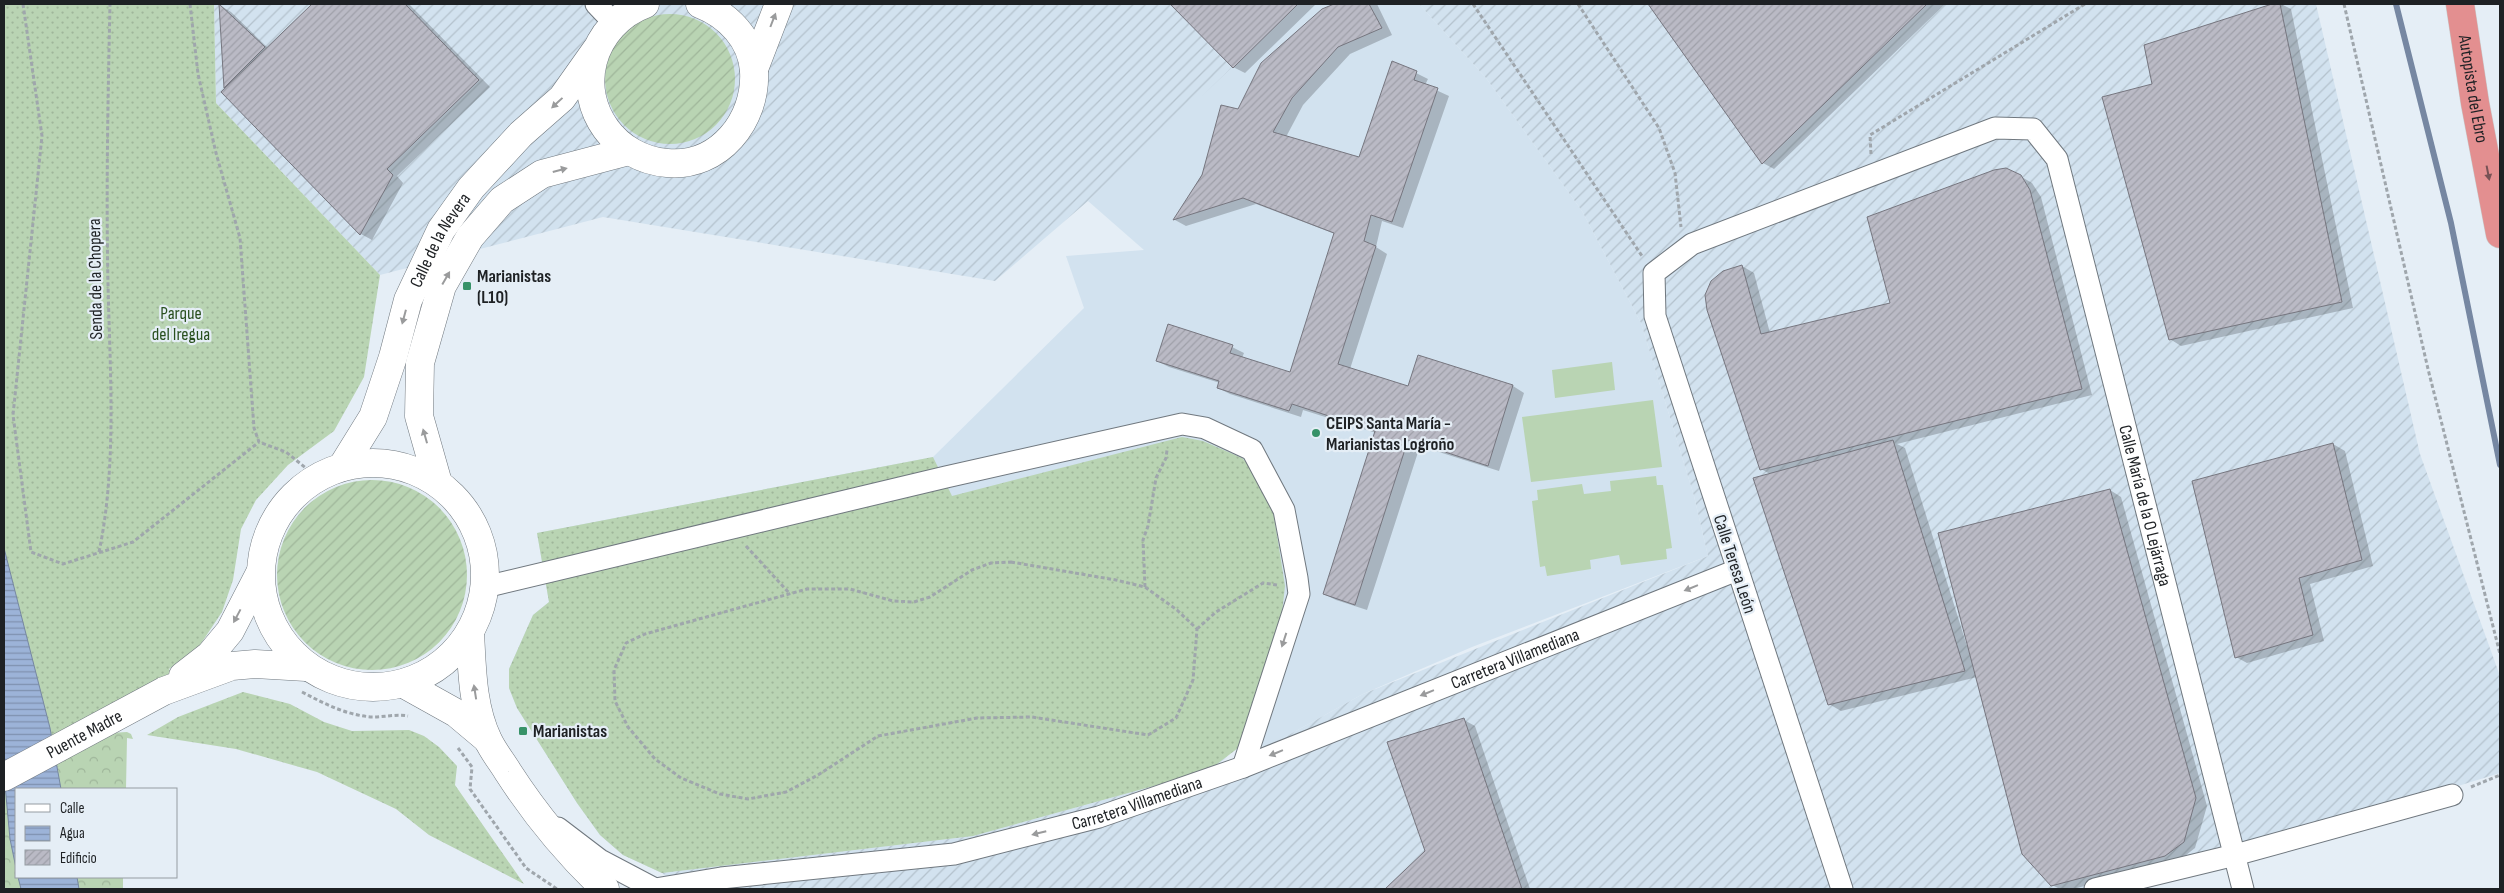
<svg xmlns="http://www.w3.org/2000/svg" width="2504" height="893" font-family="'Sofia Sans Condensed',sans-serif">
<style>
.built{fill:#d2e2ef}
.industrial{fill:url(#industrial-furrows)}
.grass{fill:url(#grass-dots)}
.forest{fill:url(#forest-crowns)}
.garden{fill:url(#garden-furrows)}
.pitch{fill:#b9d4b3}
.water{fill:url(#water-rules);stroke:#7687a2}
.shadow{fill:#0003}
.lines{fill:none;stroke-linecap:round;stroke-linejoin:round}
.stream{stroke:#7687a2;stroke-width:6}
.building{fill:url(#building-hatch);stroke:#76767f}
.minor-casing{stroke:#70787f;stroke-width:23}
.tertiary-casing{stroke:#70787f;stroke-width:29}
.secondary-casing{stroke:#70787f;stroke-width:29}
.motorway-casing{stroke:#c9caca;stroke-width:29}
.path{stroke:#9fa6ac;stroke-width:3;stroke-dasharray:4 2.5;stroke-linecap:butt}
.minor{stroke:#fff;stroke-width:21}
.tertiary{stroke:#fff;stroke-width:28}
.secondary{stroke:#fff;stroke-width:28}
.motorway{stroke:#e38f90;stroke-width:28}
.oneway{fill:#9a9b9c}
.oneway2{fill:#775255}
.poi-dot{fill:#379268;stroke:#e5eef6;stroke-width:2}
.labels{text-anchor:middle;stroke-width:4.5;stroke-linejoin:round;paint-order:stroke}
.street-label{font-size:18px;fill:#1e2124;stroke:#e5eef6}
.poi-label{font-size:18px;font-weight:bold;fill:#1e2124;stroke:#e5eef6;text-anchor:start}
.park-label{font-size:18px;fill:#29501f;stroke:#e5eef6}
</style>
<defs>
<pattern id="industrial-furrows" width="10" height="10" patternUnits="userSpaceOnUse" patternTransform="scale(1.25)"><rect width="10" height="10" fill="#d2e2ef"/><path d="M-1 1l2-2M0 10L10 0M9 11l2-2" fill="none" stroke="#b4c2cd"/></pattern>
<pattern id="grass-dots" width="8" height="8" patternUnits="userSpaceOnUse" patternTransform="scale(1.25)"><rect width="8" height="8" fill="#b9d4b3"/><path d="M2 2h.1M6 6h.1" fill="none" stroke="#9fb69a" stroke-width="1.8" stroke-linecap="round"/></pattern>
<pattern id="forest-crowns" width="20" height="18" patternUnits="userSpaceOnUse" patternTransform="scale(1.25)"><rect width="20" height="18" fill="#b9d4b3"/><path d="M2 6a3 3 0 1 1 6 0M12 15a3 3 0 1 1 6 0" fill="none" stroke="#9fb69a"/></pattern>
<pattern id="garden-furrows" width="10" height="10" patternUnits="userSpaceOnUse" patternTransform="scale(1.25)"><rect width="10" height="10" fill="#b9d4b3"/><path d="M-1 1l2-2M0 10L10 0M9 11l2-2" fill="none" stroke="#9fb69a"/></pattern>
<pattern id="water-rules" width="6" height="5" patternUnits="userSpaceOnUse" patternTransform="scale(1.25)"><rect width="6" height="5" fill="#9cb3d8"/><path d="M0 2.5h6" fill="none" stroke="#7f91af"/></pattern>
<pattern id="building-hatch" width="6" height="6" patternUnits="userSpaceOnUse" patternTransform="scale(1.25)"><rect width="6" height="6" fill="#babac5"/><path d="M-1 1l2-2M0 6l6-6M5 7l2-2" fill="none" stroke="#9fa0a9"/></pattern>
</defs>
<rect width="100%" height="100%" fill="#e5eef6"/>
<path class="built" d="M1298,4H1419L1486,78L1582,211L1641,323L1694,496L1708,556L1472,647L1363,694L1265,748L1252,736L1245,733L1225,759L1208,771L973,836L662,873L623,855L600,835L577,803L517,708L509,688V669L533,615L549,602L537,533L933,457L1084,308L1066,256L1144,250L1088,201Z"/>
<path class="industrial" d="M214,4H1298L1178,119L1088,201L995,281L603,217L380,275L216,103Z
M1419,4H2316L2420,454L2500,676V773L2235,855L2095,889H682L662,873L973,836L1208,771L1265,748L1363,694L1708,556L1694,496L1641,323L1582,211L1486,78Z"/>
<path class="grass" d="M4,4H214L216,103L380,275L364,377L334,431L288,465L256,500L241,529L233,580L222,612L200,645L169,669L183,691L116,724L60,768L4,754Z
M1182,437L1203,441L1242,458L1261,476L1271,497L1285,586L1280,631L1238,748L1208,771L973,836L662,873L623,855L600,835L577,803L517,708L509,688V669L533,615L549,602L537,533L933,457L952,496Z
M243,692L290,704L324,722L352,731L409,730L424,736L439,747L457,766L455,785L524,884L429,835L396,809L317,772L236,749L147,735L178,717Z"/>
<path class="forest" d="M127,732L131,734L133,739L127,738L126,789H16V877H123V889H4V788L48,762L60,768L61,754L109,733Z"/>
<path class="garden" d="M605 79a65 65 0 1 1 130 0a65 65 0 1 1-130 0Z
M277 575a95 95 0 1 1 190 0a95 95 0 1 1-190 0Z"/>
<path class="pitch" d="M1612,362L1615,390L1555,398L1552,370Z
M1653,400L1662,467L1531,482L1522,417Z
M1656,476L1657,485H1663L1672,548L1666,549L1667,559L1621,565L1619,555L1590,560L1591,569L1547,576L1545,566L1540,567L1532,501L1538,500L1537,490L1582,484L1584,494L1611,491L1610,481Z"/>
<path class="water" d="M4,548L50,728L61,789H16V868L10,839L4,774Z
M18,877H77L79,889H21Z"/>
<path class="shadow" d="M313,4H409L490,87L397,176L403,183L372,240L361,234L223,92L227,89L221,6L231,12L268,48Z
M1172,4H1316L1245,73L1233,67Z
M1337,4H1377L1392,35L1350,54L1303,105L1286,137L1360,159L1416,73L1428,79L1425,85L1449,96L1403,228L1382,221L1376,247L1387,254L1350,369L1409,388L1419,357L1513,386L1524,393L1499,471L1420,446L1367,610L1336,600L1324,594L1376,433L1303,410L1301,417L1230,394L1218,388L1220,383L1169,367L1157,361L1168,326L1232,347L1244,353L1242,358L1290,373L1335,234L1256,204L1186,226L1175,220L1239,111L1323,10Z
M1650,4H1945L1774,169L1763,163Z
M2276,4H2281L2291,9L2353,308L2181,346L2170,339L2154,85L2146,46Z
M2020,176L2032,183L2041,197L2092,395L1897,444L1905,448L1967,646L2110,490L2121,497L2207,806L2195,848L2177,862L2073,889H2060L2052,885L1977,677L1841,711L1829,704L1770,474L1761,469L1724,273L1742,266L1754,273L1770,333L1891,304Z
M2333,444L2345,451L2373,566L2310,584L2324,641L2247,663L2236,657L2193,481Z
M1464,720L1475,726L1530,889H1387L1426,852Z"/>
<g class="lines">
<path class="stream" d="M2396,4L2451,223L2500,465"/>
</g>
<path class="building" d="M219,4L265,47L224,88Z
M312,4H405L479,80L387,169L393,175L360,235L221,92Z
M1170,4H1298L1233,68Z
M1334,4H1369L1382,28L1338,47L1292,98L1273,132L1359,157L1392,61L1417,71L1414,80L1438,88L1392,222L1371,215L1364,241L1376,246L1338,364L1408,386L1418,355L1513,385L1488,466L1408,440L1355,605L1323,594L1375,431L1292,404L1289,411L1217,388L1219,381L1156,361L1168,324L1233,345L1230,353L1290,372L1334,233L1243,198L1173,220L1202,175L1221,105L1238,109L1261,63L1322,9Z
M1648,4H1927L1762,164Z
M2272,4H2280L2342,302L2169,340L2102,97L2152,84L2144,45Z
M2006,168L2021,175L2030,190L2082,389L1760,470L1707,310L1705,295L1711,281L1723,271L1742,265L1761,334L1890,303L1867,217L1994,170Z
M1893,440L1965,671L1828,705L1753,478Z
M2333,443L2362,560L2299,578L2313,635L2235,658L2192,481Z
M2110,489L2196,798L2184,842L2165,856L2051,886L2022,854L1938,533Z
M1464,718L1522,889H1385L1425,851L1387,742Z"/>
<g class="lines">
<g class="minor-casing">
<g id="minor">
<path d="M596,4L614,23"/>
<path d="M485,587L946,477L1182,424L1205,428L1252,450L1284,510L1297,578L1299,594L1243,767"/>
<path id="s1" d="M558,828L600,860L655,889L721,878L954,854L1099,817L1243,767L1737,570"/>
<path id="s2" d="M1842,889L1655,316L1654,273L1692,244L1995,128L2033,129L2057,159L2243,889"/>
<path d="M2095,889L2235,855L2452,795"/>
</g>
</g>
<g class="tertiary-casing">
<g id="tertiary">
<path d="M183,676L210,655L230,631L260,573"/>
<path id="s3" d="M4,777L164,691L232,666L255,664L306,667"/>
</g>
</g>
<g class="secondary-casing">
<g id="secondary">
<path d="M645,4C620,13 600,35 593,61C580,110 616,159 667,163C719,168 757,120 754,71C752,39 728,15 700,4"/>
<path d="M754,69L779,4"/>
<circle cx="373" cy="575" r="112"/>
<path id="s4" d="M342,467L373,417L393,357L408,300L441,230L471,188L521,134L562,98L596,50"/>
<path d="M438,483L419,416L420,363L442,286L470,237L502,200L542,174L629,151"/>
<path d="M470,632C472,668 472,707 488,740C493,751 502,762 508,772C537,817 567,853 605,889"/>
<path d="M404,684L456,713L487,739"/>
</g>
</g>
<g class="motorway-casing">
<g id="motorway">
<path id="s5" d="M2460,4L2475,103L2500,234"/>
</g>
</g>
<path class="path" d="M23,4L42,136L13,415L31,552L63,564L133,542L259,442
M190,4L198,74L216,153L240,238L254,428L259,442L286,452L317,477
M1473,4L1642,256
M1578,4L1659,128L1675,173L1681,227
M2344,4L2428,369L2500,654
M1871,154L1870,135L2085,4
M746,546L790,594
M99,552C117,466 110,372 108,284C106,191 108,97 110,4
M1011,562L1116,580L1145,587L1177,610L1197,629L1193,680L1176,718L1148,735L1032,717L977,718L878,736L818,775L786,792L748,799L720,794L681,778L655,759L628,727L615,701L614,670L626,643L645,634L807,589H850L893,601L914,602L930,597L972,570L991,563Z
M1145,587L1143,540L1148,526L1156,478L1166,458L1167,450
M1197,629L1216,612L1263,583L1277,585
M302,692C325,704 346,715 372,717C384,717 396,714 408,716
M458,748L472,767L470,789L526,868L557,889
M2471,787L2500,775"/>
<use href="#minor" class="minor"/>
<use href="#tertiary" class="tertiary"/>
<use href="#secondary" class="secondary"/>
<use href="#motorway" class="motorway"/>
</g>
<defs><path id="oneway-solid" d="M-6-.8H1V-3.2L6.5 0L1 3.2V.8H-6Z" transform="scale(1.25)"/></defs>
<g class="oneway">
<use href="#oneway-solid" transform="translate(773 20) rotate(-69)"/>
<use href="#oneway-solid" transform="translate(557 103) rotate(137)"/>
<use href="#oneway-solid" transform="translate(560 170) rotate(-15)"/>
<use href="#oneway-solid" transform="translate(446 278) rotate(-60)"/>
<use href="#oneway-solid" transform="translate(404 317) rotate(105)"/>
<use href="#oneway-solid" transform="translate(425 436) rotate(-106)"/>
<use href="#oneway-solid" transform="translate(1691 588) rotate(158)"/>
<use href="#oneway-solid" transform="translate(237 616) rotate(118)"/>
<use href="#oneway-solid" transform="translate(1284 640) rotate(108)"/>
<use href="#oneway-solid" transform="translate(475 692) rotate(-99)"/>
<use href="#oneway-solid" transform="translate(1427 693) rotate(158)"/>
<use href="#oneway-solid" transform="translate(1276 753) rotate(158)"/>
<use href="#oneway-solid" transform="translate(1039 833) rotate(166)"/>
</g>
<use class="oneway2" href="#oneway-solid" transform="translate(2488 173) rotate(79)"/>
<g class="poi-dot">
<rect x="462" y="281" width="10" height="10" rx="2.5"/>
<circle cx="1316" cy="433" r="5"/>
<rect x="518" y="726" width="10" height="10" rx="2.5"/>
</g>
<g class="labels">
<g class="street-label">
<text dy="6" stroke="none"><textPath href="#s5" startOffset="86">Autopista del Ebro</textPath></text>
<text dy="6" stroke="none"><textPath href="#s4" startOffset="249">Calle de la Nevera</textPath></text>
<text transform="translate(95 279) rotate(-91)" y="6">Senda de la Chopera</text>
<text dy="6" stroke="none"><textPath href="#s2" startOffset="1452">Calle María de la O Lejárraga</textPath></text>
<text transform="translate(1735 564) rotate(72)" y="6">Calle Teresa León</text>
<text dy="6" stroke="none"><textPath href="#s1" startOffset="1011">Carretera Villamediana</textPath></text>
<text dy="6" stroke="none"><textPath href="#s3" startOffset="91">Puente Madre</textPath></text>
<text dy="6" stroke="none"><textPath href="#s1" startOffset="606">Carretera Villamediana</textPath></text>
</g>
<g class="poi-label">
<text x="477" y="282">Marianistas<tspan x="477" dy="21">(L10)</tspan></text>
<text x="1326" y="429">CEIPS Santa María -<tspan x="1326" dy="21">Marianistas Logroño</tspan></text>
<text x="533" y="737">Marianistas</text>
</g>
<g class="park-label">
<text x="181" y="319">Parque<tspan x="181" dy="21">del Iregua</tspan></text>
</g>
</g>
<rect width="2504" height="893" fill="none" stroke="#1e2124" stroke-width="10"/>
<rect x="15" y="788" width="162" height="90" fill="#e5eef6" stroke="#959ca2"/>
<rect x="25" y="804" width="25" height="8" fill="#ffffff" stroke="#959ca2"/>
<text x="60" y="813" font-size="15" fill="#1e2124">Calle</text>
<rect x="25" y="826" width="25" height="15" fill="url(#water-rules)" stroke="#959ca2"/>
<text x="60" y="838" font-size="15" fill="#1e2124">Agua</text>
<rect x="25" y="850" width="25" height="15" fill="url(#building-hatch)" stroke="#959ca2"/>
<text x="60" y="863" font-size="15" fill="#1e2124">Edificio</text>
</svg>
